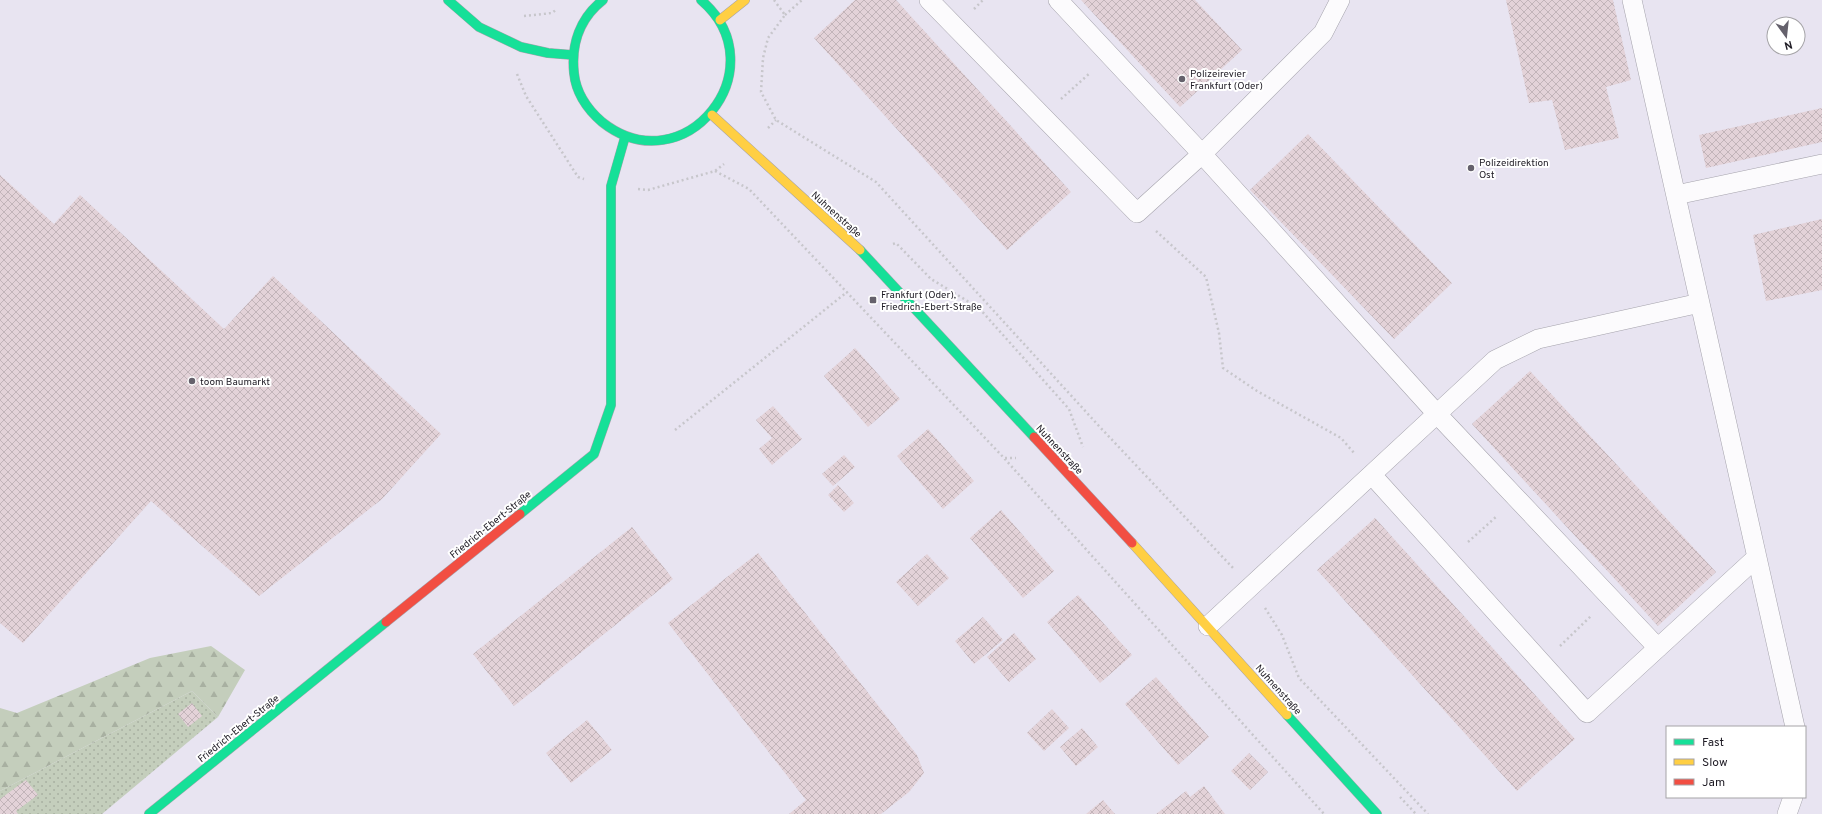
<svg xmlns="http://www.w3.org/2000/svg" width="1822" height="814" font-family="Overpass,sans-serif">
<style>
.forest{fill:url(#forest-firs)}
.park{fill:url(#park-dots)}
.building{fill:url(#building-cross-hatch)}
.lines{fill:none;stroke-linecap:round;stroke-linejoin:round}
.lane-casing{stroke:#a5a3ac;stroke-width:20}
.fast-casing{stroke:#a5a3ac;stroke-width:10}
.slow-casing{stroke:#a5a3ac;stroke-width:10}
.jam-casing{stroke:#a5a3ac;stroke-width:10}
.path{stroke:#c7c6cb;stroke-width:2.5;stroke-dasharray:2 3;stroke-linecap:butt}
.lane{stroke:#fcfbfd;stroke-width:19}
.fast{stroke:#16e098;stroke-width:9}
.slow{stroke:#ffcf43;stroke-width:9}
.jam{stroke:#f24e42;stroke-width:9}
.poi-dot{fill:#65616c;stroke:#fff;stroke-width:1.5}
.labels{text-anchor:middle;stroke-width:4;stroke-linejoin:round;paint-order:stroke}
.poi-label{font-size:10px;fill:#1e1b24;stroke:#fff;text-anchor:start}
.street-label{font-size:10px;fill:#1e1b24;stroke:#fff}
</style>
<defs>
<pattern id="forest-firs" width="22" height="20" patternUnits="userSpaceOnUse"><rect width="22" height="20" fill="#c4cebc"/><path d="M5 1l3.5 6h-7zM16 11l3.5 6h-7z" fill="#a8b0a1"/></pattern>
<pattern id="park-dots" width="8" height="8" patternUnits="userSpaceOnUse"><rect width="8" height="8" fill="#c4cebc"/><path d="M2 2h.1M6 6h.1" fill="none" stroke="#a8b0a1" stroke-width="1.8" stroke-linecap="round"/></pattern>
<pattern id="building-cross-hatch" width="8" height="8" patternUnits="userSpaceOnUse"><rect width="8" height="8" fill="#e3d2d8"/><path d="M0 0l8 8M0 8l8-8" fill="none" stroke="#c2b4b9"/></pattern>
</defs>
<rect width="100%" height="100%" fill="#e8e4f1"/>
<path class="forest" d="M211,646L245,670L218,717L192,691L0,791V708L17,713L150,658Z"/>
<path class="park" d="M192,691L218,717L102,814H0V791Z"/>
<path class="building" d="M855,0H896L1071,192L1007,250L814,38Z
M1081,0H1195L1242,50L1180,107Z
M1506,0H1613L1631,80L1606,87L1619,138L1565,150L1552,100L1529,103Z
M1822,108V142L1706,168L1699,135Z
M1308,134L1452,283L1394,339L1250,190Z
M0,175L54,224L80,195L224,329L273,276L441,434L382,499L259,596L151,501L23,643L0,623Z
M1822,219V290L1766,301L1753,235Z
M855,348L900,399L868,427L824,376Z
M1530,371L1716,572L1658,626L1472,424Z
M773,406L802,439L772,465L759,449L772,438L756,420Z
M928,429L974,481L943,509L897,456Z
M844,455L855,467L833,486L822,474Z
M838,485L854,503L844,512L828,495Z
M1001,510L1054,571L1023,598L970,538Z
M1375,518L1575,739L1517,791L1317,570Z
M632,527L673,579L514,706L473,654Z
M758,553L917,755L924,773L909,792L881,814H789L806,800L668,623Z
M927,554L949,578L918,606L896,582Z
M1078,595L1132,655L1100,683L1047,622Z
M983,617L1003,640L974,664L955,641Z
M1014,633L1036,659L1009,682L987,657Z
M1156,677L1209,737L1178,765L1125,704Z
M192,703L202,716L188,727L178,714Z
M1052,709L1069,728L1044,751L1027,733Z
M587,720L612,750L571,783L546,753Z
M1082,728L1098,747L1076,766L1060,747Z
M1249,753L1268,772L1250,790L1231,771Z
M26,780L38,795L16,811L18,814H0V799Z
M1204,786L1225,814H1156L1186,791L1190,797Z
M1103,800L1115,814H1086Z"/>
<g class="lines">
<g class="lane-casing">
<path id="lane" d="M929,0L1137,213L1202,154L1323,33L1340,0
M1058,0L1202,154L1437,414L1658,648
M1632,0L1795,727
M1676,195L1822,164
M1372,475L1587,713L1757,557
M1208,626L1495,360L1538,339L1700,303
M1787,814L1793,797"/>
</g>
<g class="fast-casing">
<path id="fast" d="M448,0L479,27L521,47L548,53L573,55
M603,0C580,18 571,44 574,73C576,93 587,109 602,122C684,187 780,68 701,0
M860,250L1034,437
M520,514L594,454L611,405V186L625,137
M1287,715L1377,814
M149,814L386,622"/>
</g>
<g class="slow-casing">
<path id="slow" d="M720,20L745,0
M712,115L860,250
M1132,543L1287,715"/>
</g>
<g class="jam-casing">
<path id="jam" d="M1034,437L1132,543
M386,622L520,514"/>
</g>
<path class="path" d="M774,0L785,15L768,38L763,58L761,92L776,120L876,182L1098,425L1233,568
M974,9L983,0
M785,15L802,0
M524,16L552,13L557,9
M517,74L526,96L578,177L584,179
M1061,99L1090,73
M768,128L776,120
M715,171L749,189L1004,458L1324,814
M638,189L648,190L715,171L724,164
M1156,231L1206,277L1219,333L1223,368L1257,391L1341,438L1355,454
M893,244L896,243L931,279L979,308L1069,409L1083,447
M675,430L847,292
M1005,458H1016
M1468,542L1497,516
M1265,608L1282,635L1299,678L1428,814
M1560,646L1591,616
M1400,797L1416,814"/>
<use href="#lane" class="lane"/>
<use href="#fast" class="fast"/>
<use href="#slow" class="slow"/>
<use href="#jam" class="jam"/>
</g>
<g class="poi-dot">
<circle cx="1182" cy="79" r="4"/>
<circle cx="1471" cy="168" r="4"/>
<rect x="869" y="296" width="8" height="8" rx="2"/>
<circle cx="192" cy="381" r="4"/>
</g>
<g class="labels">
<g class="poi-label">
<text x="1190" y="77">Polizeirevier<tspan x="1190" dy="12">Frankfurt (Oder)</tspan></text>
<text x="1479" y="166">Polizeidirektion<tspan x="1479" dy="12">Ost</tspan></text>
<text x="881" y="298">Frankfurt (Oder),<tspan x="881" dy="12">Friedrich-Ebert-Straße</tspan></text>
<text x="200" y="385">toom Baumarkt</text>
</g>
<g class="street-label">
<text transform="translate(837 214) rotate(42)" y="4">Nuhnenstraße</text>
<text transform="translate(1060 449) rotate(47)" y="4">Nuhnenstraße</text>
<text transform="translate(490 524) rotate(-39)" y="4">Friedrich-Ebert-Straße</text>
<text transform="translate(1279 689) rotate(48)" y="4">Nuhnenstraße</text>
<text transform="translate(238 728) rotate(-39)" y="4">Friedrich-Ebert-Straße</text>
</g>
</g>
<rect x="1666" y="726" width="140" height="72" fill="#ffffff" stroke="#a5a4a7"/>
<rect x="1674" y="739" width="20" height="6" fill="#16e098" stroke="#a5a4a7"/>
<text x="1702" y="746" font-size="12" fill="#1e1b24">Fast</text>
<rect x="1674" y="759" width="20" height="6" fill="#ffcf43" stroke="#a5a4a7"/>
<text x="1702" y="766" font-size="12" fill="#1e1b24">Slow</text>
<rect x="1674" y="779" width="20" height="6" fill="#f24e42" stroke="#a5a4a7"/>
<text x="1702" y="786" font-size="12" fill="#1e1b24">Jam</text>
<g transform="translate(1786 36) rotate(165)"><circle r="19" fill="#ffffff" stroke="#a5a4a7"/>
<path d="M0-3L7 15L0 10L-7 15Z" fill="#65616c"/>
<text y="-6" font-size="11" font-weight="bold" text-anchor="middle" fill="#1e1b24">N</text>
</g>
</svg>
